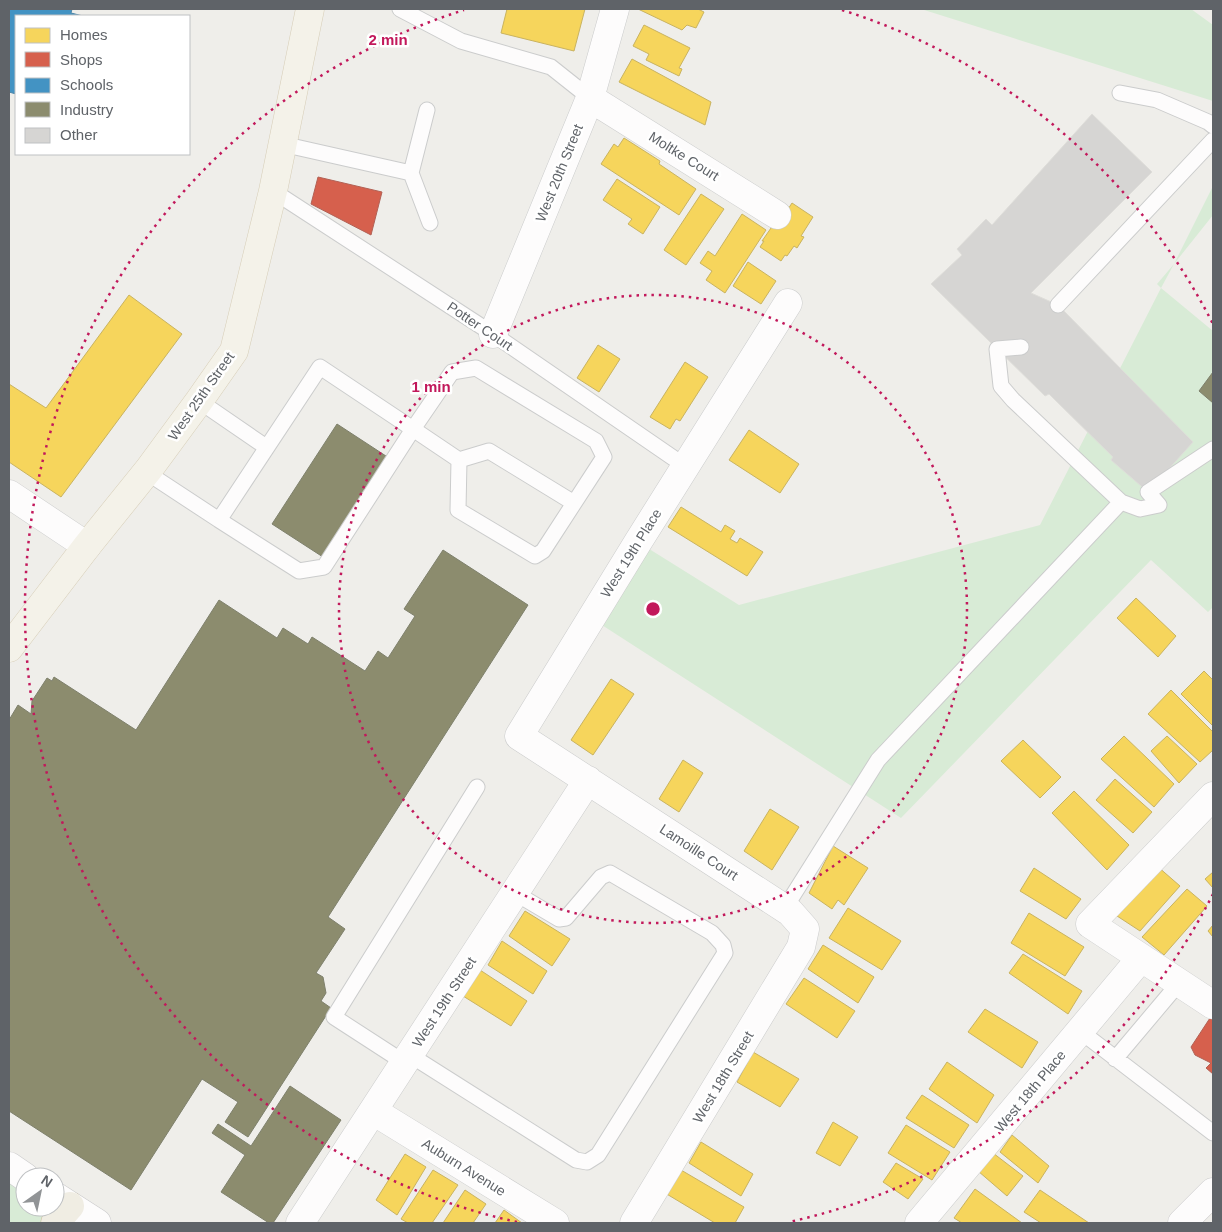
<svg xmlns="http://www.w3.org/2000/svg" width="1222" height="1232" font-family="Helvetica,sans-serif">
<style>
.green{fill:#d8ebd6}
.homes{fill:#f6d55c;stroke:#c9b360}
.shops{fill:#d6604d;stroke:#b26155}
.schools{fill:#4393c3;stroke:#4b85a8}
.industry{fill:#8c8c6e;stroke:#7e806c}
.building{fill:#d6d5d3;stroke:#deddd9}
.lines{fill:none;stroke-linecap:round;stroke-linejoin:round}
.lane-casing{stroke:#cbcccc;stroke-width:17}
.street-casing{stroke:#cbcccc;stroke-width:29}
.secondary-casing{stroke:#cacacb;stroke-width:29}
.primary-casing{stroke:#d7ceb8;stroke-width:29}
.highway-casing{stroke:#c8b996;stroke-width:29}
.lane{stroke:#fdfcfc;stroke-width:15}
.street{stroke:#fdfcfc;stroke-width:28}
.secondary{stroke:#fdfcfc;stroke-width:28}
.primary{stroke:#f4f2e9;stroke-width:28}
.highway{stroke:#f0ede3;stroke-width:28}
.ring{fill:none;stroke:#c2185b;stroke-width:2.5;stroke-dasharray:2.5 5}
.labels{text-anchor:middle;stroke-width:5;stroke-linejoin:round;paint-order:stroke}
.street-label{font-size:14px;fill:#5f6368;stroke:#fff}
.centre{fill:#c2185b;stroke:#fff;stroke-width:2.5}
.ring-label{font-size:15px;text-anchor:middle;font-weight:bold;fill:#c2185b;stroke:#fff;stroke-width:5;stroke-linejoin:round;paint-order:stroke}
</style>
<rect width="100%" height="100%" fill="#efeeea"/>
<path class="green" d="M921,9H1191L1213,25V101Z
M1213,186V215L1174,264L1161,288L1213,331V607L1208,612L1151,560L901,818L591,618L638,542L739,605L1040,525L1161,288L1157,284L1174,264Z
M9,1166L25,1177V1207H55V1223H9Z"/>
<path class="homes" d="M507,9H585L574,51L501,33Z
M638,9H698L704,12L696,28L687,25L682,30Z
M644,25L690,48L679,68L682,69L679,76L646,60L649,54L633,46Z
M632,59L711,102L705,125L619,82Z
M624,138L660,161L659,164L696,189L679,215L601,164L614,144L618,147Z
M617,179L660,207L643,234L628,224L632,219L603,200Z
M701,194L724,209L686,265L664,250Z
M792,203L813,217L801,236L804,237L797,248L794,246L787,256L785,255L781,261L760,247L764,241H762L778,218L781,220Z
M742,214L766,230L725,293L706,280L712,271L700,263L708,251L715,256Z
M748,262L776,281L761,304L733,286Z
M129,295L182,334L61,497L9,462V384L46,408Z
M598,345L620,359L599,392L577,378Z
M685,362L708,377L680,421L676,419L670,429L650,417Z
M749,430L799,464L780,493L729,460Z
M681,507L721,532L725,525L735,531L730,539L737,543L740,538L763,552L747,576L668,527Z
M1136,598L1176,636L1158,657L1117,618Z
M1204,671L1213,680V726L1181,694Z
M611,679L634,694L593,755L571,740Z
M1171,690L1213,732V750L1200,762L1148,714Z
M1124,736L1174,784L1154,807L1101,759Z
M1167,736L1197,764L1179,783L1151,751Z
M1023,740L1061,777L1040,798L1001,761Z
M683,760L703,773L679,812L659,799Z
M1115,779L1152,812L1133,833L1096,800Z
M1074,791L1129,845L1107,870L1052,813Z
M770,809L799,827L772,870L744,851Z
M833,846L868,868L844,905L838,900L832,909L809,893Z
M1157,866L1180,886L1140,931L1114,914Z
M1034,868L1081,899L1066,919L1020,891Z
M1213,872V888L1205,879Z
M1187,889L1207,906L1164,955L1142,937Z
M848,908L901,941L882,970L829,938Z
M525,911L570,939L552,966L509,936Z
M1029,913L1084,947L1065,976L1011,943Z
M1213,925V937L1208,931Z
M502,941L547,971L533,994L488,965Z
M823,945L874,977L858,1003L808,969Z
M1023,954L1082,991L1068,1014L1009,973Z
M480,970L527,1001L511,1026L463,996Z
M804,978L855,1011L837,1038L786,1004Z
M985,1009L1038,1042L1022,1068L968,1032Z
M753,1052L799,1079L780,1107L737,1082Z
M947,1062L994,1095L977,1123L929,1089Z
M922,1095L969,1125L954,1148L906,1118Z
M833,1122L858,1137L840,1166L816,1153Z
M906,1125L950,1152L932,1180L888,1153Z
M1012,1135L1049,1166L1038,1183L1000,1152Z
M701,1142L753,1174L741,1196L689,1163Z
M993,1153L1023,1176L1007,1196L978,1171Z
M405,1154L426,1167L397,1215L376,1200Z
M896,1163L923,1179L908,1199L883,1182Z
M433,1170L458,1185L432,1223H408L401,1219Z
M681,1170L744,1207L735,1223H715L665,1193Z
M975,1189L1022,1223H962L954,1218Z
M465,1190L486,1204L473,1223H443Z
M1040,1190L1089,1223H1041L1024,1212Z
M504,1210L522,1223H495Z"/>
<path class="shops" d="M318,177L382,192L371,235L311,204Z
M1210,1018L1213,1020V1074L1206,1068L1211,1063L1195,1055L1191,1047Z"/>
<path class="schools" d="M9,9H72L71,13L83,16H16V94L9,92Z"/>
<path class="industry" d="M1213,372V403L1199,391Z
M337,424L389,458L323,557L272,524Z
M443,550L528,605L328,917L345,929L316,973L323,977L326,993L321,1001L331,1008L248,1137L225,1122L238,1102L202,1079L131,1190L9,1111V720L18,705L31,714L32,701L47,678L52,681L54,677L136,730L219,600L277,638L283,628L308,644L312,637L365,671L378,651L388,658L415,616L404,609Z
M290,1086L341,1120L273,1223H269L221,1192L245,1155L212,1133L218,1124L251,1146Z"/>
<path class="building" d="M1092,114L1152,172L1031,293L1058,305L1193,442L1148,492L1111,460L1113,457L1049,394L1045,396L931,284L962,255L957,249L986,219L992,225Z"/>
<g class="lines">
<g class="lane-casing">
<path id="lane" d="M400,9L461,41L551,67L590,98
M1120,93L1157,100L1208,122L1213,126
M282,144L411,173L427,110
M411,173L430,223
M273,191L493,334L685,466
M1058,305L1213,140
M1021,347L997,349L1001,386L1013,400L1121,502L1140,509L1159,505L1148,492L1213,449
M320,367L413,429L324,567L299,571L219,520Z
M476,368L596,441L604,457L543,551L535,556L458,510L459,460L413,429L452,372Z
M199,401L266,447
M459,460L489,451L574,503
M146,472L219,520
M785,908L878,760L1121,502
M1080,1031L1213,1133
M410,1055L576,1160L587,1162L598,1155L725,953L723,945L712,933L610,873L601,877L566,918L559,919L515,893
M1115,1059L1179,983
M405,1063L334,1017L477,787"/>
</g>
<g class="street-casing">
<path id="street" d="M590,98L777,215
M493,334L590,98L615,9
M9,494L87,546
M1213,796L1090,924L1213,1005
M373,1111L555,1223
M300,1223L588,780
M634,1223L801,947L805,929L790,912L519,736L638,542L788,303
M919,1223L1141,958"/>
</g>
<g class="secondary-casing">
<path id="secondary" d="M9,1166L25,1177
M55,1196L97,1223
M1182,1223L1213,1192"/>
</g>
<g class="primary-casing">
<path id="primary" d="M9,648L87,546L149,469L199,401L234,351L273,191L310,9"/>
</g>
<g class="highway-casing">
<path id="highway" d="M55,1223L70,1206"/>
</g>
<use href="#lane" class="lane"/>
<use href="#street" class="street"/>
<use href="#secondary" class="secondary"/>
<use href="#primary" class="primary"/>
<use href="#highway" class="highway"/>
</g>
<g class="ring">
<circle cx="653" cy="609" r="314"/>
<path d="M1213 894A628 628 0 0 1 789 1222M517 1222A628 628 0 0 1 464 10M842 10A628 628 0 0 1 1213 324"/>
</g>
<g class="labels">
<g class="street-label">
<text transform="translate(684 156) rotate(32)" y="5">Moltke Court</text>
<text transform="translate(559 173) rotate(-68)" y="5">West 20th Street</text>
<text transform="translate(480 326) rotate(34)" y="5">Potter Court</text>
<text transform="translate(201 396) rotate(-55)" y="5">West 25th Street</text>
<text transform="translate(631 553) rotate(-58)" y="5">West 19th Place</text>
<text transform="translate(699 852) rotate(33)" y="5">Lamoille Court</text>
<text transform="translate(444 1002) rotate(-57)" y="5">West 19th Street</text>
<text transform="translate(723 1077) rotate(-59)" y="5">West 18th Street</text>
<text transform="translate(1030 1091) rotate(-50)" y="5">West 18th Place</text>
<text transform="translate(464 1167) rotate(32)" y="5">Auburn Avenue</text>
</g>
</g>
<circle cx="653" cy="609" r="8" class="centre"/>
<g class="ring-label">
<text x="388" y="45">2 min</text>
<text x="431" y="392">1 min</text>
</g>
<rect width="1222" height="1232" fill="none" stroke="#5f6368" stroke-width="20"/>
<rect x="15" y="15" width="175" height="140" fill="#ffffff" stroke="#bfc1c3"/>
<rect x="25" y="28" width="25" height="15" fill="#f6d55c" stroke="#bfc1c3"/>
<text x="60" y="40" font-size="15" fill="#5f6368">Homes</text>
<rect x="25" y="52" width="25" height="15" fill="#d6604d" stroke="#bfc1c3"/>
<text x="60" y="65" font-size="15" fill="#5f6368">Shops</text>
<rect x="25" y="78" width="25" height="15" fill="#4393c3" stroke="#bfc1c3"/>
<text x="60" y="90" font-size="15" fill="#5f6368">Schools</text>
<rect x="25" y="102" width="25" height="15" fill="#8c8c6e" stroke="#bfc1c3"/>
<text x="60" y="115" font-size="15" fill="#5f6368">Industry</text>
<rect x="25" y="128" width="25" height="15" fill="#d6d5d3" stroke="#bfc1c3"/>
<text x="60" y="140" font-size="15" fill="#5f6368">Other</text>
<g transform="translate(40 1192) rotate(33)"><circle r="24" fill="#ffffff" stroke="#bfc1c3"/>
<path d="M0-4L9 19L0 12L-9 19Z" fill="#919496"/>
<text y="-8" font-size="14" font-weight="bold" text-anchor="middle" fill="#5f6368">N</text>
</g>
</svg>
